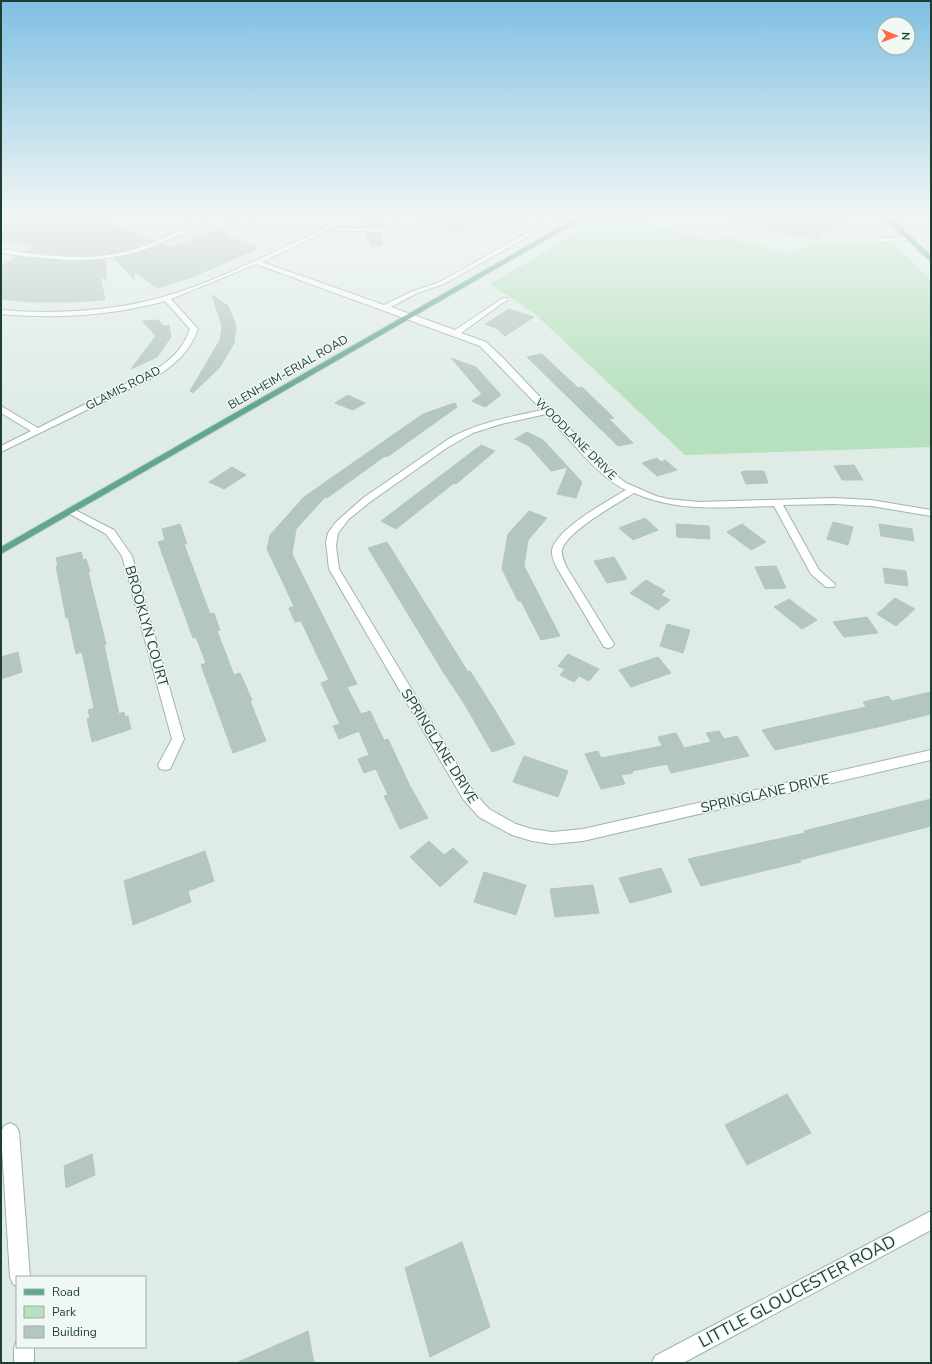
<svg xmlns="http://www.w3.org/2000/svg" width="932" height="1364" font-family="'Nunito Sans',sans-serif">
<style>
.green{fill:#b6e0be}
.building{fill:#b4c7be;stroke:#b1c7bc}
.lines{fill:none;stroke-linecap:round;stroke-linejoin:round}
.minor-casing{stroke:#a1b4ad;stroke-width:2}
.major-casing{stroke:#c0c9c6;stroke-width:2}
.minor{fill:#fff;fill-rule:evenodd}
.major{fill:#5fa78f;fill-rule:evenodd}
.labels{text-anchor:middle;stroke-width:3;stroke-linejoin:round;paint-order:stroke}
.far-street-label{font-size:12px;fill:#1e3e33;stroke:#f0f8f4}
.street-label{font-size:14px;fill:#1e3e33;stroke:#f0f8f4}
.near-street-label{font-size:17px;fill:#1e3e33;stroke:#f0f8f4}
</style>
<rect width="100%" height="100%" fill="#dfece6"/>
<path class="green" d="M609,214L714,241L721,236L791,254L809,245L894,243L931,281V447L685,455L535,314L490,284Z"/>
<path class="building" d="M35,214L104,222L154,240L119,252L109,253L105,250V254L75,255L25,251L34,245L1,241V229L9,215Z
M368,214H384L383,226L367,227Z
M434,214H537L511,229L508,220L454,232L419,222Z
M735,214H826L843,218L819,240L801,235L799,237L758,227L760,225L734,219Z
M237,221L223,235L259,248L192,277L158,288L134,272V279L114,258L149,249L163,244L173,247Z
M366,233H382V245L371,246L369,240L366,241Z
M16,257L67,261L106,260V281L100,275L105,300L70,302H29L1,299V266Z
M212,295L228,306L236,326L234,343L220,367L193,393L190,391L220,340L222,326Z
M509,309L534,317L505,336L498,329L485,324Z
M158,320L164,326L169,325L171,337L157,357L131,369L156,336L142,321Z
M542,354L578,388L582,387L614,418L609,419L633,443L618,446L527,357Z
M451,358L476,367L501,395L485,407L472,401L482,394Z
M348,395L365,403L353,410L335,403Z
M455,403L457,407L387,457L385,456L327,498L325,497L296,529L292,554L357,684L347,687L361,714L370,711L384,740L388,739L410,786L428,818L400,829L384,796L388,795L376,769L364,773L358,759L369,755L359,731L339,739L333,726L340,724L321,683L329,680L301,621L295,622L289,608L294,606L267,549L270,535L304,497L423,414Z
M527,432L543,440L582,482L576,498L557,494L568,467L551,471L529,446L515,439Z
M481,445L495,451L456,484L454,483L396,529L381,521Z
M657,458L661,462L665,460L677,470L657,476L642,463Z
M854,465L863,480H842L834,466Z
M232,467L246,475L224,489L209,482Z
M747,471H764L768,483L746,484L741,472Z
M529,511L547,518L528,540L524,566L560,636L541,640L521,601H518L502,569L508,534Z
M645,518L658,530L633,540L619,528Z
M833,522L853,527L848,545L827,539Z
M180,524L187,544H184L210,614L214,613L220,630L217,631L234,675L240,673L252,700L250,701L266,741L233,753L201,665L206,663L196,637L193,638L158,542L165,540L162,529Z
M676,524L709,526L710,539L677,537Z
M742,524L766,542L751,550L727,532Z
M879,524L912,529L914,541L881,536Z
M387,542L468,672L470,671L494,709L515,744L492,752L465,705L442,670L368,548Z
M81,552L83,560L86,559L90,572H88L106,644L104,645L119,714L124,712L125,717L128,716L131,729L92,742L87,719L90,718L88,710L94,708L82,652L76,654L68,617L66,618L56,566L58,565L56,558Z
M614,557L627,579L607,583L594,561Z
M776,566L786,588L765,589L755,567Z
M883,568L906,571L908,586L885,583Z
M646,580L665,591L661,595L670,600L658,610L630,593Z
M895,598L915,609L896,626L877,614Z
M789,599L817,620L802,629L774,607Z
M867,617L878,633L844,637L833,622Z
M667,624L690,630L683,653L660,646Z
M18,652L22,672L1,679V657Z
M568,654L599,669L589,681L579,676L574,682L560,675L565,669L558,666Z
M658,657L671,673L631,687L619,670Z
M931,692V714L882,726L775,750L762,730L866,707L863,702L888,696L892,701Z
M719,731L724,739L737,736L749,756L671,773L667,764L632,771L633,773L621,775L625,784L601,789L585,754L598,751L601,758L662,746L658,737L676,733L684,748L711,742L706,733Z
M524,756L568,771L558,797L513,782Z
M931,799V826L800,860L801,862L701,886L688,859L805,833L804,831Z
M429,841L444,855L453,848L468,862L440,887L410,857Z
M205,851L214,881L188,891L191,902L133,925L124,881Z
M661,868L672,892L630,903L619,878Z
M484,872L526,885L516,915L474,902Z
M593,885L599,913L555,917L550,889Z
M787,1094L811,1133L747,1165L725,1125Z
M92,1154L95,1175L66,1188L64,1166Z
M462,1242L490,1327L430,1357L405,1268Z
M308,1331L314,1363H236Z"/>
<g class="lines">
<g class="minor-casing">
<path id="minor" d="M197,214H203L204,219C196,229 182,234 171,239C110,267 65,262 1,253V249C40,255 80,261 119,253C145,248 169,235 193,224L198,219Z
M339,214H345L334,227C353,228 372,230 391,226C405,223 418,214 433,214L405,226L380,232L329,230L262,262L384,305L413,291L440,282L560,214H568L444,284L417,293L391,307L455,330L503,298H507V300L461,333L486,342L504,359L607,468L626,483L656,496L668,499L700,502L833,498L871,500L931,510V516L871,506L833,504L783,505L819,570L835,584L834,587H826L811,574L774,506C726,507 679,513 634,493C618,503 566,532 562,550C561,556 565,563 567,568L614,644L612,647L608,648L604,647L557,568C555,563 551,556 552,550C557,528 608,501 626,490C600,479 567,436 546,414L501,424L473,433L448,447L370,502L349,519L338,533L336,546L339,569L473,791L489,809L516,824L532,829L552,832L583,829L931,750V760L583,841L552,844L532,841L512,835L479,817L463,799L329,569L326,542L328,533L335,523L363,498L450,438C479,422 510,417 542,410L480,346L256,264L171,299L198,329C190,350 178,362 160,374L1,452V446L31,431L1,413V406L38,428L161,366C175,356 184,346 190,329L165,301C111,316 56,319 1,314V310C50,314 99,312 147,301C205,288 264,256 319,231L331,224Z
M909,237L911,238V240L882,242L879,240L882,238Z
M71,508L114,530L132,556L184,739L170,769L165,770L160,769L158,765L172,739L122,556L106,534L68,513L66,511L68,509Z
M10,1123L16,1126L19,1132L30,1277H17V1286L13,1284L10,1277L1,1132L4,1126Z
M931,1211V1230L683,1363H652L655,1356Z
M17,1340V1347H34V1363H14V1347Z"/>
</g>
<g class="major-casing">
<path id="major" d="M583,214H591L1,554V547Z
M880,214H887L931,256V262Z"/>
</g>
<use href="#minor" class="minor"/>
<use href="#major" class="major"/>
</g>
<linearGradient id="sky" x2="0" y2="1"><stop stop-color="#7fc0e2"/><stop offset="0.53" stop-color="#f1f6f4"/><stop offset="1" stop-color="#f1f6f4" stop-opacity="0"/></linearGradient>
<rect width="932" height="405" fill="url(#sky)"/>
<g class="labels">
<g class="far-street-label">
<text transform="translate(288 372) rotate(-30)" y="4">BLENHEIM-ERIAL ROAD</text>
<text transform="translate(123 388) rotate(-27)" y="4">GLAMIS ROAD</text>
<text transform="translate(576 439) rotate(45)" y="4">WOODLANE DRIVE</text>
</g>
<g class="street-label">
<text transform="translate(147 626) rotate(74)" y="5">BROOKLYN COURT</text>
<text transform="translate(440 746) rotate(58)" y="5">SPRINGLANE DRIVE</text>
<text transform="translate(765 793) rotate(-13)" y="5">SPRINGLANE DRIVE</text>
</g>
<g class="near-street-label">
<text transform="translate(797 1291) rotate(-28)" y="6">LITTLE GLOUCESTER ROAD</text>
</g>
</g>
<rect width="932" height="1364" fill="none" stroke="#1e3e33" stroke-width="4"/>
<rect x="16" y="1276" width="130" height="72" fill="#f0f8f4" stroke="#9caea7"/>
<rect x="24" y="1289" width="20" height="6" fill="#5fa78f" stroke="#9caea7"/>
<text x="52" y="1296" font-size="12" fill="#1e3e33">Road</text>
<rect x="24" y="1306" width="20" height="12" fill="#b6e0be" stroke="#9caea7"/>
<text x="52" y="1316" font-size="12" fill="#1e3e33">Park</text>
<rect x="24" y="1326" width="20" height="12" fill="#b4c7be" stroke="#9caea7"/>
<text x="52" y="1336" font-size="12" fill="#1e3e33">Building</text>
<g transform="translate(896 36) rotate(91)"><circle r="19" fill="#f0f8f4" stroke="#9caea7"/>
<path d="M0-3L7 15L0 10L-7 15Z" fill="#ff6a4b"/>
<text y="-6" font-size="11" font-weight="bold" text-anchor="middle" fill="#1e3e33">N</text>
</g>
</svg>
